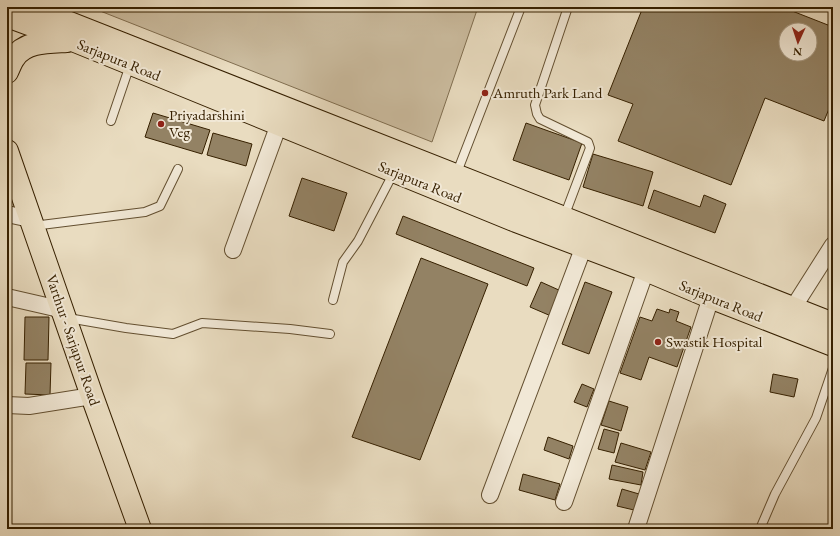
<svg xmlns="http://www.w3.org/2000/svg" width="840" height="536" font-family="'EB Garamond',serif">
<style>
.green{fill:#cbbc9f;stroke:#806e50}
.building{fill:#938264;stroke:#362000;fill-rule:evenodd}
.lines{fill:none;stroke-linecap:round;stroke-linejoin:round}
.service-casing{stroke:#634f30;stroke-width:10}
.minor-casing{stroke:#634f30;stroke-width:18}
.primary-casing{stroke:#362000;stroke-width:24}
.service{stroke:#f1e8d6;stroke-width:8}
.minor{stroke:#f1e8d6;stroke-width:16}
.primary{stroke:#e9dcc0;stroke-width:22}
.poi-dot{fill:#8f2418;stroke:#f1e8d6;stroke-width:1.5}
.labels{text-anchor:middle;stroke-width:4;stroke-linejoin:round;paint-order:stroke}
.street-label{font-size:15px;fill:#362000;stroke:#f1e8d6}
.poi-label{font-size:15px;fill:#362000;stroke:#f1e8d6;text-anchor:start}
</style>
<rect width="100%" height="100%" fill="#e9dcc0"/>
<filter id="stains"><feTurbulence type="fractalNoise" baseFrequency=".005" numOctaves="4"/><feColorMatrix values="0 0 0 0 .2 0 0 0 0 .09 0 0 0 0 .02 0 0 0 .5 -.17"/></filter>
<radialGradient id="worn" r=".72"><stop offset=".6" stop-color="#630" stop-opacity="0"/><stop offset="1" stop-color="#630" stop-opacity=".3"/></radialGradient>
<path class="green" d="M90,7H478L432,142Z"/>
<path class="building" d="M643,7H782L833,27V99L824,121L765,98L731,185L618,141L633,104L608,95ZM786,30H810V54H786Z
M153,113L210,130L202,154L145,137Z
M526,123L582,143L569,180L513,160Z
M213,133L252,144L246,166L207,155Z
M593,154L653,172L643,206L583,187Z
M302,178L347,193L334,231L289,216Z
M654,190L700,207L704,195L726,204L715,233L648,208Z
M403,216L534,268L527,286L396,234Z
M421,258L488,284L420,460L352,437Z
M541,282L561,291L551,316L530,307Z
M585,282L612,292L589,354L562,344Z
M657,309L669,313L670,309L679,312L676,321L691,327L677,367L649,357L641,380L620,373L640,317L652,321Z
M25,317H49L48,360H24Z
M26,363H51L50,395L25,394Z
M773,374L798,379L794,397L770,392Z
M582,384L594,389L587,407L574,402Z
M609,401L628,407L621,431L601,425Z
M604,429L619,433L614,453L598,449Z
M548,437L573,446L569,459L544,450Z
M621,443L651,452L645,470L615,462Z
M612,465L643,472L641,485L609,479Z
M523,474L560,484L555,500L519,490Z
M622,489L639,494L634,510L617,506Z"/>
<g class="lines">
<g class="service-casing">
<path id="service" d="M111,121L130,65
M456,175L521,7
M564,217L590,148L588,142L540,119L537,114L535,105L568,7
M33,226L145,212L160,206L178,169
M333,300L343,262L358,241L394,172
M68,318L126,328L173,334L202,323L290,329L330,334
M760,529L775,494L816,418L833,368"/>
</g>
<g class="minor-casing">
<path id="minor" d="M7,214L21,217
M233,250L279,124
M7,297L55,308L63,313
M793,308L833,245
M7,405L29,406L92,396
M490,495L584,246
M564,502L646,270
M636,529L714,288"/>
</g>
<g class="primary-casing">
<path id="primary" d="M29,7L833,324
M7,16L75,41L516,221L646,270L710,297L833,345
M7,72C9,68 11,62 14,58C25,41 49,42 67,41
M7,151L92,396L140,529"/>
</g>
<use href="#service" class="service"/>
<use href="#minor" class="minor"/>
<use href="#primary" class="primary"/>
</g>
<g class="poi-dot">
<circle cx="485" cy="93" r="4"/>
<circle cx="161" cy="124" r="4"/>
<circle cx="658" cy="342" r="4"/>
</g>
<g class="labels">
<g class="street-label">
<text transform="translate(119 60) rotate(22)" y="5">Sarjapura Road</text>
<text transform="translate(420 182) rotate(22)" y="5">Sarjapura Road</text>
<text transform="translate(721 301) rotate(22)" y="5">Sarjapura Road</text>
<text transform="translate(73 340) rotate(71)" y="5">Varthur - Sarjapur Road</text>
</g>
<g class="poi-label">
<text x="493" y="98">Amruth Park Land</text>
<text x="169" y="120">Priyadarshini<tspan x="169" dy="17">Veg</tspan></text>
<text x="666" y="347">Swastik Hospital</text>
</g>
</g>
<rect width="840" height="536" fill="none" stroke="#e9dcc0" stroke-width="24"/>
<rect x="8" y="8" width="824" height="520" fill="none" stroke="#362000" stroke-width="2"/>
<rect x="12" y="12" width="816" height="512" fill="none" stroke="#362000"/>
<g transform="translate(798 42) rotate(183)"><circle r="19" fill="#f1e8d6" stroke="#a69880"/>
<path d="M0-3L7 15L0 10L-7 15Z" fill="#8f2418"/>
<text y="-6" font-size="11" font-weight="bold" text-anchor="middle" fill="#362000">N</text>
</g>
<rect width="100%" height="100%" filter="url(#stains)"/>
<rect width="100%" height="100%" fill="url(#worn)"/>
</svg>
